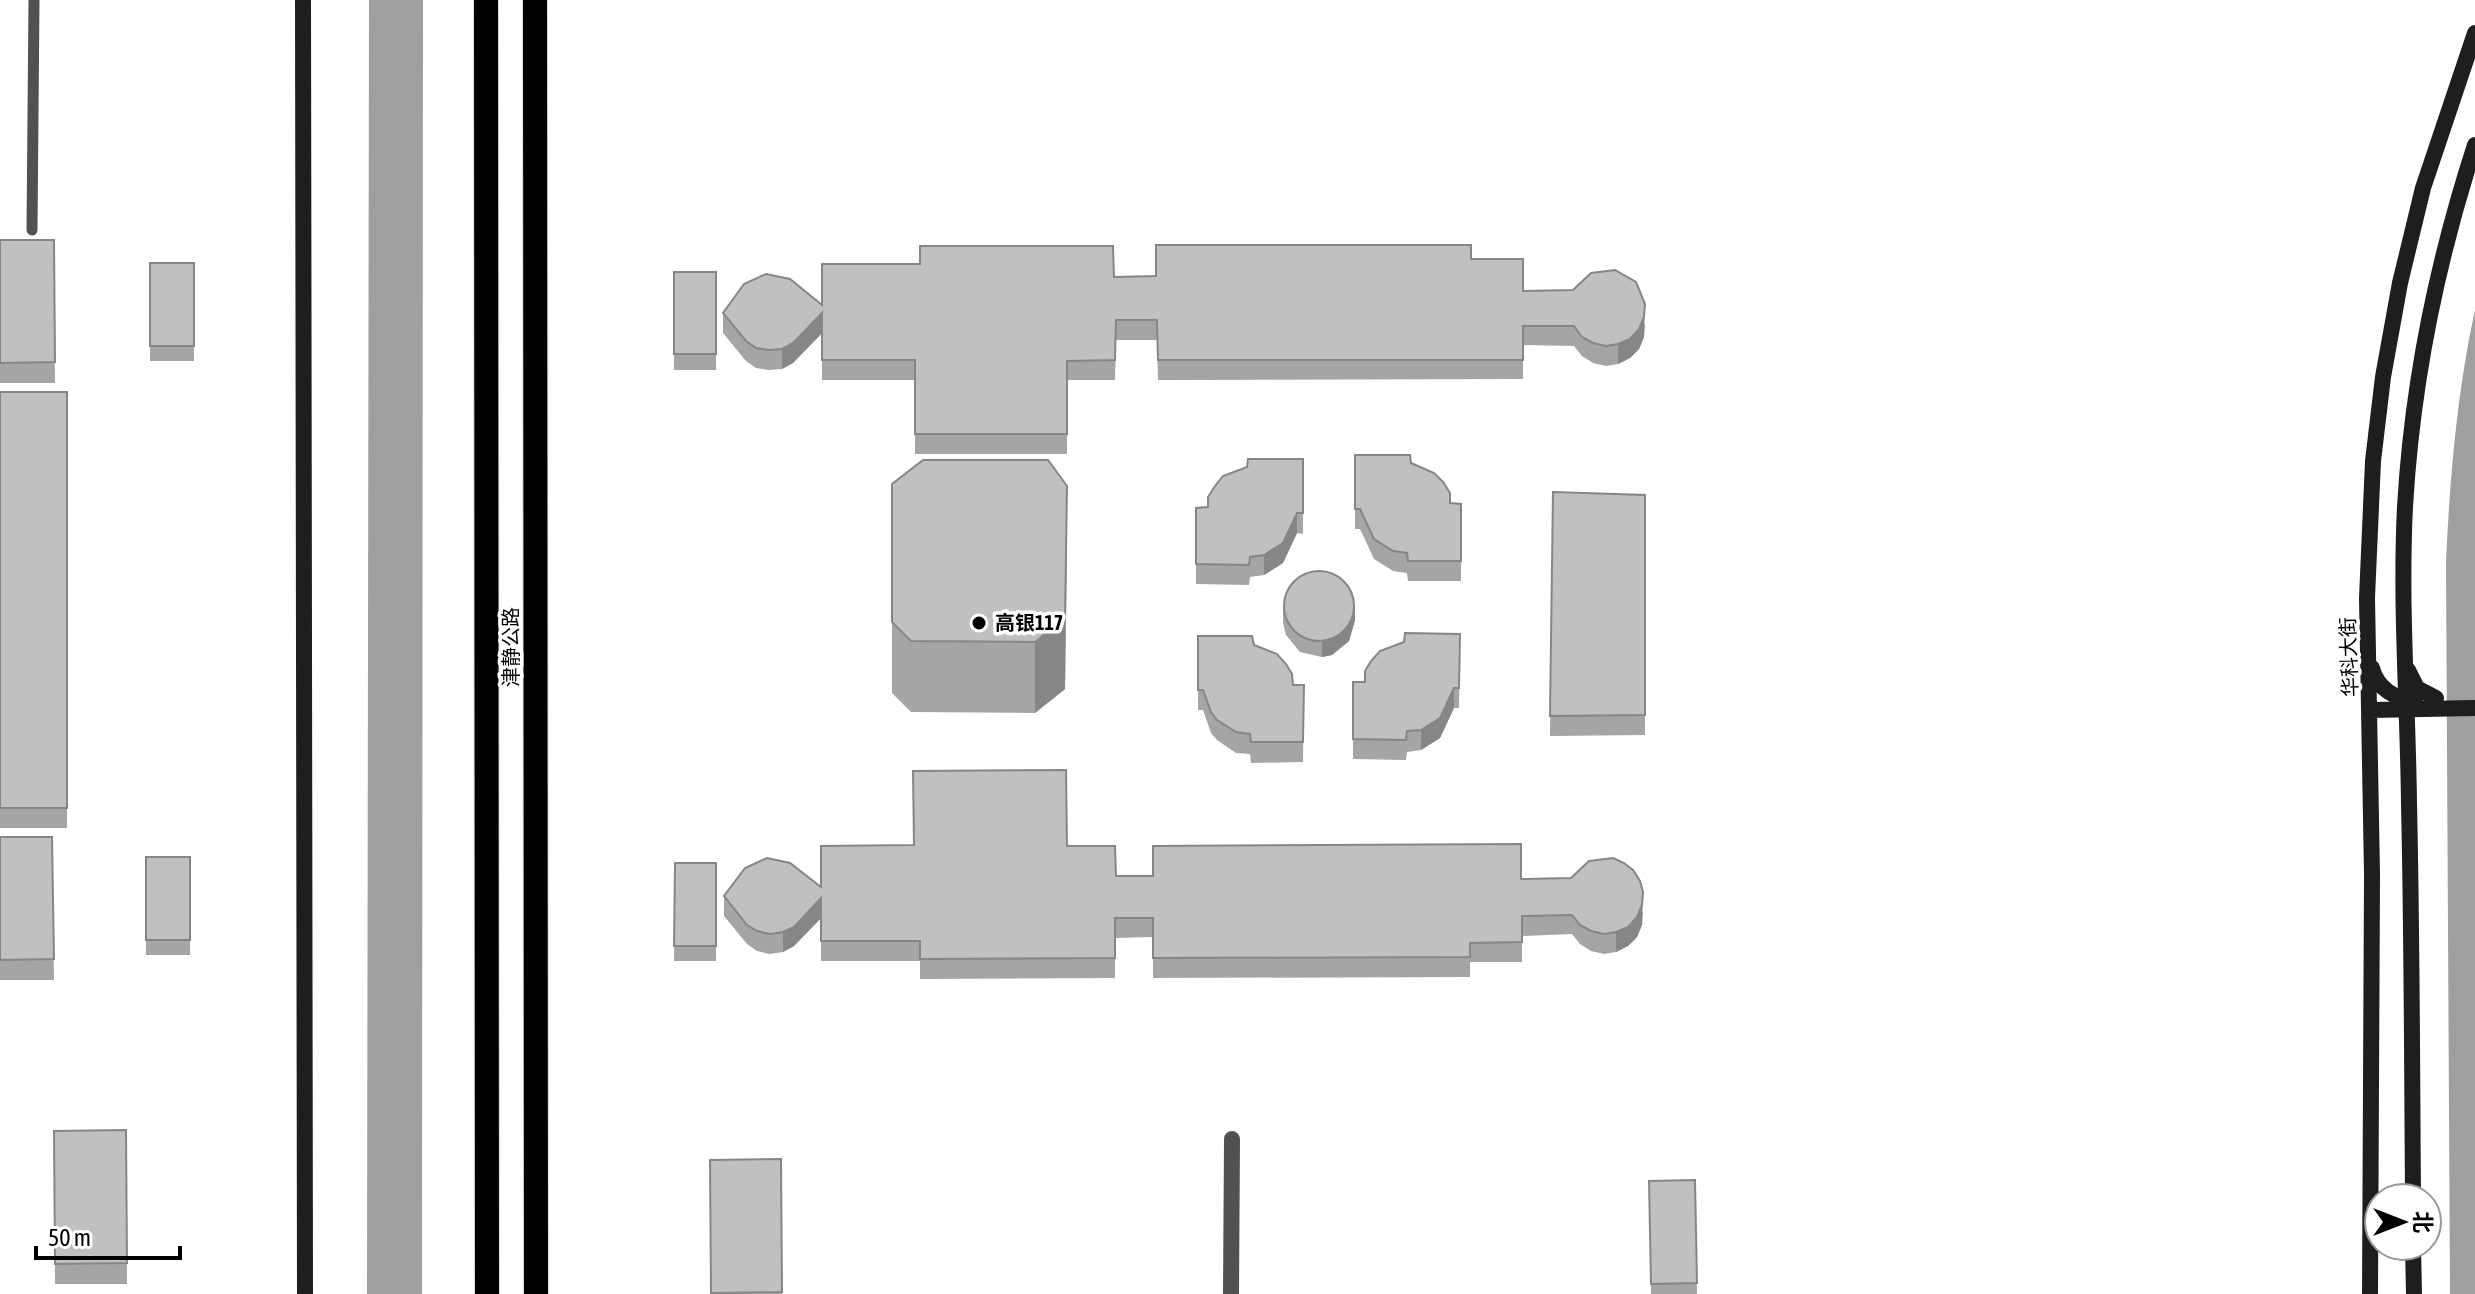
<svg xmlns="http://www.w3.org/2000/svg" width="2475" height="1294" font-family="'Asap Condensed','Noto Sans SC',sans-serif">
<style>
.water{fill:#9f9f9f}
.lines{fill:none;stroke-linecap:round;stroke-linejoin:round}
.highway-casing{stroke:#dbdbdb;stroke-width:26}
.lane{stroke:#515151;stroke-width:11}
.street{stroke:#515151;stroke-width:16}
.secondary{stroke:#1e1e1e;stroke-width:16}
.highway{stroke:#000;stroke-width:24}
.wall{fill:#a5a5a5}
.shaded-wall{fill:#868686}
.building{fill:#c0c0c0;stroke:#868686;stroke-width:2}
.poi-dot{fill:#000;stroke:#fff;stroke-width:3}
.labels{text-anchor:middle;stroke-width:7;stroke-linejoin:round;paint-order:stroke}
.poi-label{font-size:20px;font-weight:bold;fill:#000;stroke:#fff;text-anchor:start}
.street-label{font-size:20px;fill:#000;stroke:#fff}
</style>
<rect width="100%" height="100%" fill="#fff"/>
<path class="water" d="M369,0H423L422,1294H367Z
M2475,310V1294H2450L2446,561C2450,477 2457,392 2475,310Z"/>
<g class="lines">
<g class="highway-casing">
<path id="highway" d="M486,0L487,1294
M535,0L536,1294"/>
</g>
<path class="lane" d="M32,230L34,0"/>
<path class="street" d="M1231,1294L1232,1139"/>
<path class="secondary" d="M303,0L305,1294
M2372,668C2378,691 2396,697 2416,704
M2408,670L2417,688L2436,698
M2370,710L2475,708
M2413,1198C2412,1067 2412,935 2409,804C2408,705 2400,606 2405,507C2412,384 2437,262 2475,145
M2413,1246L2414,1294
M2370,1294L2372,874L2367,598L2373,461L2383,377L2400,283L2423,188L2475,33"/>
<use href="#highway" class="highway"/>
</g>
<path class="wall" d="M0,240H54L55,383H0Z
M1471,259L1523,291L1645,324L1644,337L1639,349L1630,358L1618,364L1606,366L1593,363L1582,356L1574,346L1523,345V379L1158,380L1157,340H1116L1115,380H1067V454H915V380H822V333L793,363L782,369L769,370L756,368L746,361L723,333V313L822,305L1114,277L1156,276Z
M150,263H194V361H150Z
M674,272H716V370H674Z
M0,392H67V828H0Z
M1355,455L1411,463L1450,503L1461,504V581H1408L1407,573L1393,571L1374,559L1360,529H1355Z
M1303,459V534L1297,533L1283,563L1264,575L1250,577L1249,585L1196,584V508L1208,507Z
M892,484L1067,557L1065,689L1035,713L911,712L892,693Z
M1553,492L1645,495V735L1550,736Z
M1283,607L1355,620L1349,641L1332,655L1322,657L1300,652L1286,635L1283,623Z
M1460,634L1459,708H1454L1440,738L1421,750L1407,752L1406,760L1353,759V682H1365Z
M1198,636L1254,645L1293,685H1304L1303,762L1251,763L1250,754L1236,753L1217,740L1211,733L1203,710H1198Z
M0,837H52L54,980H0Z
M1067,846L1116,876L1521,879L1643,912L1642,925L1637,937L1628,946L1616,952L1604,954L1591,951L1580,944L1572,934L1522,936V962H1470V977L1153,978V937L1115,938V978L920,979V961H821V918L794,946L783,952L770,954L757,951L747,944L724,916V896L821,887Z
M146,857H190V955H146Z
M675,863H716V961H674Z
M126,1130L127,1284H55L54,1131Z
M781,1159L782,1294H711L710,1160Z
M1695,1180L1697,1294H1651L1649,1181Z"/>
<path class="shaded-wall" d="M1645,304L1644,337L1639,349L1630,358L1618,364V344Z
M822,313V333L793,363L782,369V349Z
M1067,486L1065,689L1035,713V642Z
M1297,513V533L1283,563L1264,575V555Z
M1355,605V620L1349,641L1332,655L1322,657V642Z
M1454,688V708L1440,738L1421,750V730Z
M1643,892L1642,925L1637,937L1628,946L1616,952V932Z
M821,898V918L794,946L783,952V932Z"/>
<path class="building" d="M0,240H54L55,362L0,363Z
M1156,245H1471V259H1523V291L1573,290L1591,273L1615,270L1636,282L1645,304L1644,317L1639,329L1630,339L1618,344L1606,346L1593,343L1582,337L1574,326H1523V360H1158L1157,320H1116L1115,360L1067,361V434H915V360H822V313L793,343L782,349L769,350L756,348L746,341L723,313L744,284L766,274L790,279L822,305V264H920V246H1113L1114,277L1156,276Z
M150,263H194V346H150Z
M674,272H716V354H674Z
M0,392H67V808H0Z
M1355,455H1410L1411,463L1434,473L1443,482L1450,493V503L1461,504V561H1408L1407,553L1393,551L1374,539L1360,509H1355Z
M1248,459H1303V513H1297L1283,543L1264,555L1250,557L1249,565L1196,564V508L1208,507V497L1215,486L1223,476L1247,467Z
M923,460H1048L1067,486L1065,618L1035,642L911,641L892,622V484Z
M1553,492L1645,495V715L1550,716Z
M1284 606a35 35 0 1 1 70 0a35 35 0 1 1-70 0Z
M1405,633L1460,634L1459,688H1454L1440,718L1421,730L1407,731L1406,740L1353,739V682H1365V671L1371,661L1380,651L1404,642Z
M1198,636H1252L1254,645L1277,654L1286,664L1292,674L1293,685H1304L1303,742H1251L1250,734L1236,732L1217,720L1211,712L1203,690H1198Z
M1066,770L1067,846H1115L1116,876H1153V846L1521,844V879L1571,878L1589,861L1613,858L1624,863L1633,870L1640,881L1643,892L1642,905L1637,917L1628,927L1616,932L1604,934L1591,931L1580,925L1572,915L1522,916V942L1470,943V957L1153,958V918H1115V958L920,959V941H821V898L794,927L783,932L770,934L757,931L747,925L724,896L745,868L767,858L790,863L821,887V846L914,845L913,771Z
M0,837H52L54,959L0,960Z
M146,857H190V940H146Z
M675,863H716V946H674Z
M126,1130L127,1263L55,1264L54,1131Z
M781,1159L782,1292L711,1293L710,1160Z
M1695,1180L1697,1283L1651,1284L1649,1181Z"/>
<circle class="poi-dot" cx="979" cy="623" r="8"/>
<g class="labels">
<g class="poi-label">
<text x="995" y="630">高银117</text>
</g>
<g class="street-label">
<text transform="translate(511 647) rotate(-90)" y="7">津静公路</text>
<text transform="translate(2349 657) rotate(-92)" y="7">华科大街</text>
</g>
</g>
<g transform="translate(2403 1222) rotate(90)"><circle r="38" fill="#ffffff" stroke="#999999" stroke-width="2"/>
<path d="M0-6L14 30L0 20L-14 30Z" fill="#000000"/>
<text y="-12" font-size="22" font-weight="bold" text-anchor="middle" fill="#000000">北</text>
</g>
<path d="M36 1246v12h144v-12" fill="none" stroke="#000000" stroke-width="4"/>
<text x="48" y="1246" font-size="24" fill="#000000" stroke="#ffffff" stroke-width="6" paint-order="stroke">50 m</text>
</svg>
